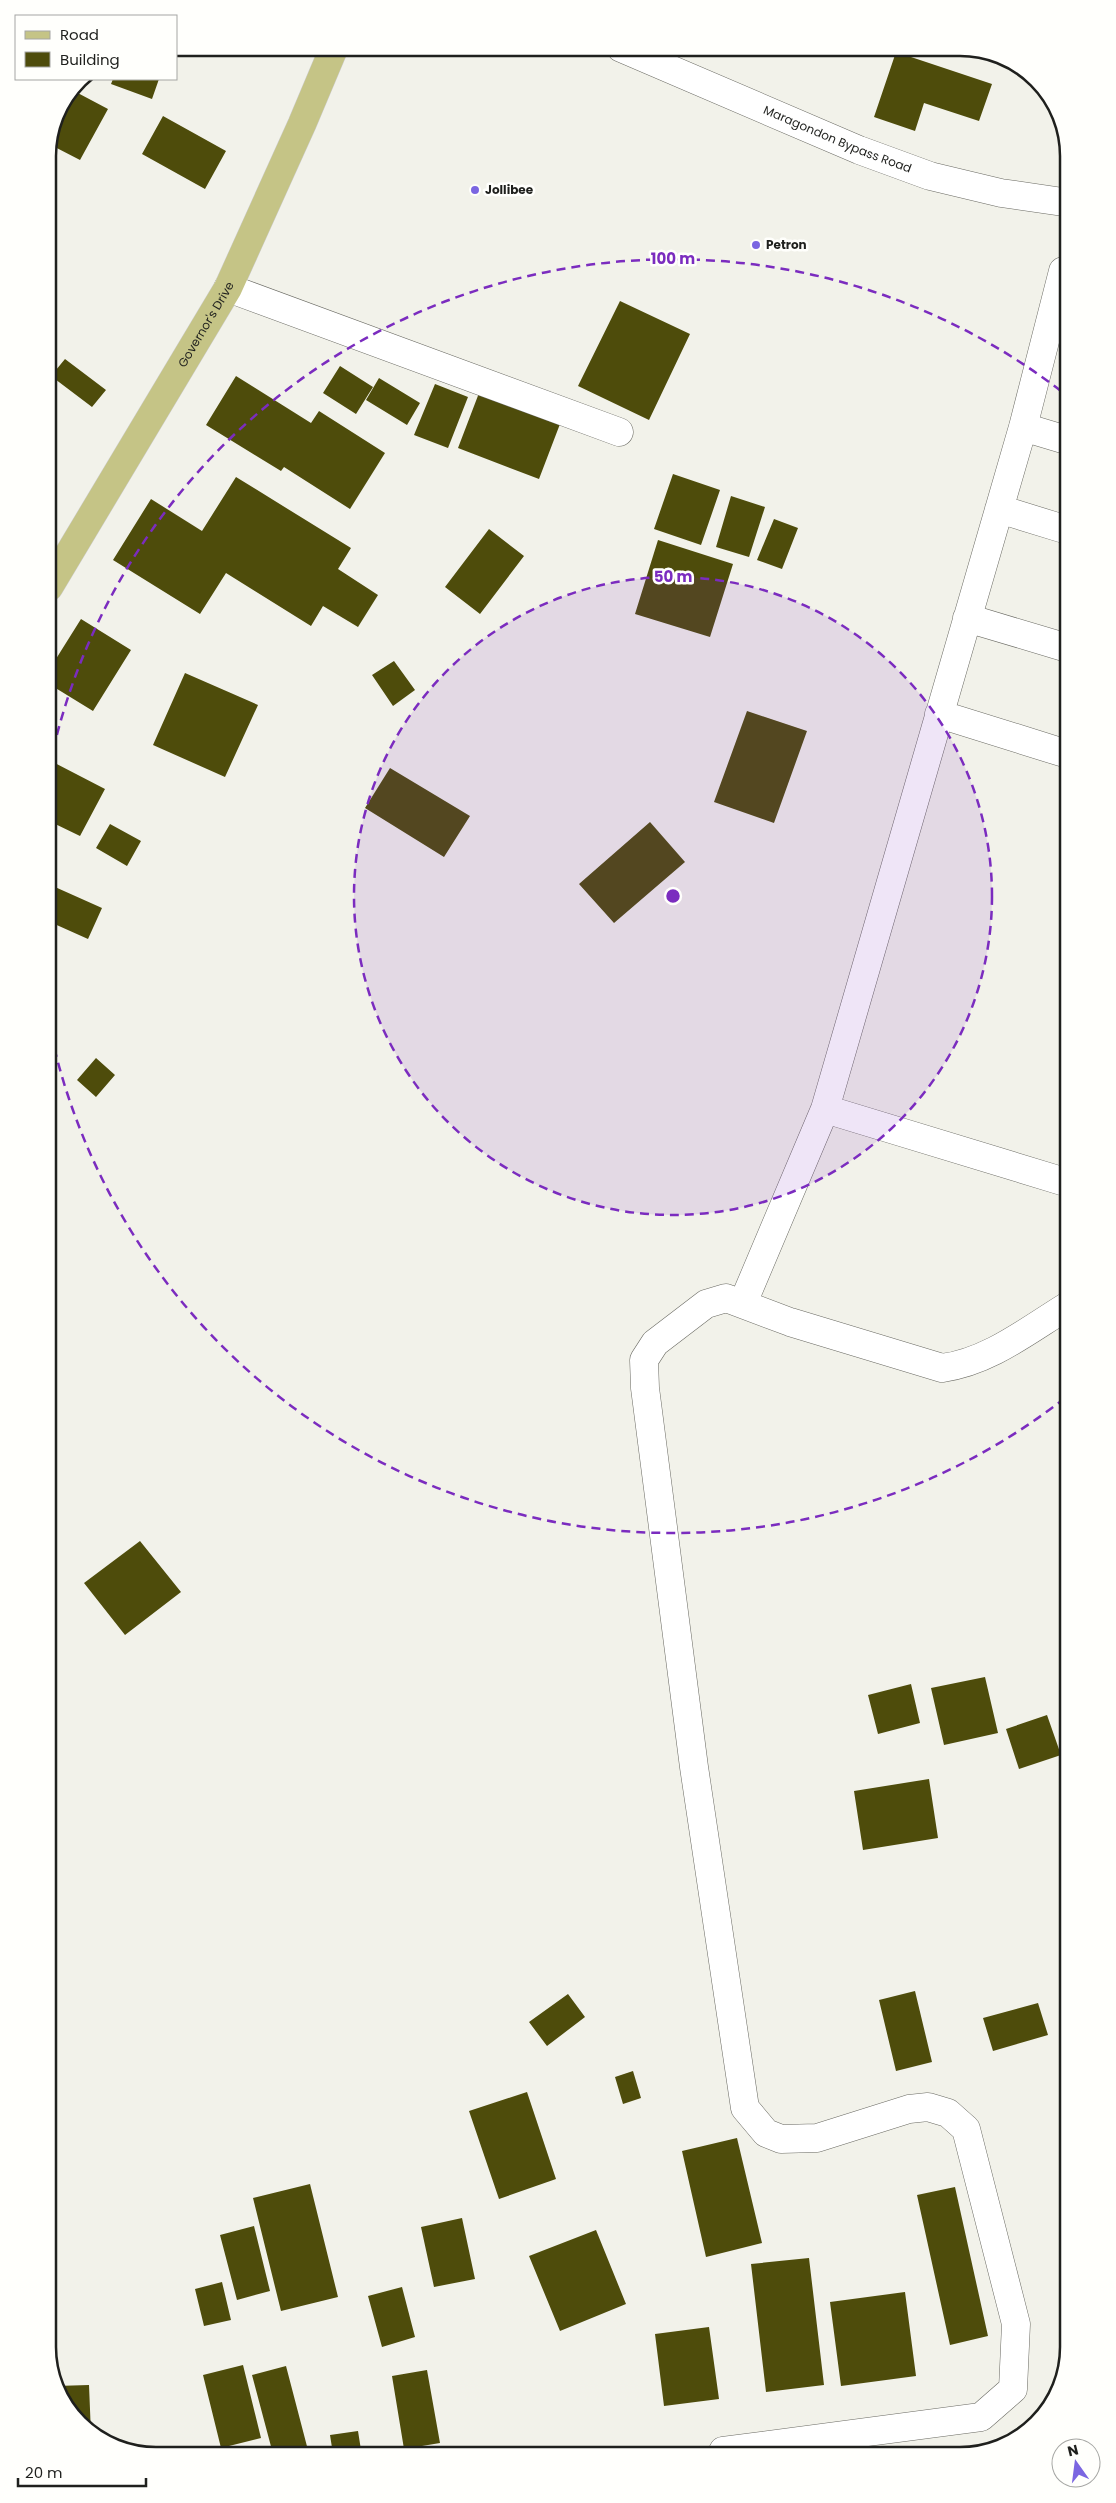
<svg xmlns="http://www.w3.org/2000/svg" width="1116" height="2503" font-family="Poppins,sans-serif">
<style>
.building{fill:#4e4c0b}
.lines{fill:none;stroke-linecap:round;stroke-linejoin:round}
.minor-casing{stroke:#6a6a63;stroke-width:29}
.secondary-casing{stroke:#6a6a63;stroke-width:29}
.primary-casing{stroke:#cececd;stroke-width:29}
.minor{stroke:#fff;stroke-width:28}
.secondary{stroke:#fff;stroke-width:28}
.primary{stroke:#c5c486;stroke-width:28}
.ring{fill:none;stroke:#7b2cbf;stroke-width:2.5;stroke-dasharray:9 6}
.poi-dot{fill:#7b66e1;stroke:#fffffc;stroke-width:2}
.labels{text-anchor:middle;stroke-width:5;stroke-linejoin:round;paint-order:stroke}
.street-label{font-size:12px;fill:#1f201d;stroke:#fffffc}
.poi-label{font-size:12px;font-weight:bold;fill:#1f201d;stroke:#fffffc;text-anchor:start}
.rim{fill:none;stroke:#1f201d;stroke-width:2.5}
.centre{fill:#7b2cbf;stroke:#fffffc;stroke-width:2.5}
.ring-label{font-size:15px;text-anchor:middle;font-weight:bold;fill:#7b2cbf;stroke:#fffffc;stroke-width:5;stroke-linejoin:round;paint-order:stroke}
</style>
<rect width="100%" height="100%" fill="#f2f2ea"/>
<path class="building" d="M896,52L992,84L979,121L924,103L915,131L874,117Z
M113,79H159L152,99L111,84Z
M74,91L108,109L80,160L49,144L53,130Z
M163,116L226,151L205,189L142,154Z
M620,301L690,334L649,420L578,386Z
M65,359L106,390L92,407L51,376Z
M340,366L373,387L356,414L323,393Z
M236,376L311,423L319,411L385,453L350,509L284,467L281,471L206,425Z
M379,378L420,403L407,425L366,400Z
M435,384L468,397L448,448L414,435Z
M479,393L560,424L539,479L458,448Z
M673,474L720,490L701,545L654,529Z
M236,477L351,548L338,569L378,595L358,627L323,606L311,626L226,573L200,614L113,560L151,499L202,531Z
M731,496L765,507L749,557L716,547Z
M774,519L798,528L782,569L757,560Z
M489,529L524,556L480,614L445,587Z
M658,540L733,564L710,637L635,614Z
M81,619L131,650L93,711L49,684V670Z
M394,661L415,690L393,706L372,675Z
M185,673L258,705L225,777L153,745Z
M747,711L807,731L774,823L714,802Z
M49,760L105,789L80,836L49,821Z
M390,768L470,816L444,857L365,808Z
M650,822L685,862L614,923L579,884Z
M110,824L141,841L127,866L96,848Z
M49,832L56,836L49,846Z
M55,887L102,908L88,939L50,922V897Z
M96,1058L115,1075L96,1097L77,1080Z
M140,1541L181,1592L125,1635L84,1583Z
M985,1677L998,1733L944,1745L931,1688Z
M911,1684L920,1723L878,1734L868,1695Z
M1047,1715L1061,1755L1019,1769L1006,1729Z
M929,1779L938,1838L863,1850L854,1791Z
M915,1991L932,2062L896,2071L879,2000Z
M568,1994L585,2017L547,2046L529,2022Z
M1038,2003L1048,2035L993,2051L983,2018Z
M633,2071L641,2098L623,2104L615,2077Z
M527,2092L556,2179L499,2199L469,2111Z
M737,2138L762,2243L706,2257L682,2151Z
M310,2184L338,2297L281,2311L253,2198Z
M955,2187L988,2336L950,2345L917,2195Z
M462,2218L475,2279L434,2287L421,2227Z
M254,2226L270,2291L237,2300L220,2235Z
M596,2230L626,2304L560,2331L529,2256Z
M809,2258L824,2385L766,2392L751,2264Z
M222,2282L231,2320L204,2326L195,2289Z
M402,2287L415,2337L382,2347L368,2296Z
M905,2292L916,2376L841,2386L830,2302Z
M709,2327L719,2399L664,2406L655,2334Z
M243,2365L261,2438L221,2448L203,2375Z
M286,2366L309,2454H273L252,2375Z
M427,2370L440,2443L404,2449L392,2376Z
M89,2385L91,2434L56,2386Z
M358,2431L361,2450L333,2454L330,2435Z"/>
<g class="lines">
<g class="minor-casing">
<path id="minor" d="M1063,271L1023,427L825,1109L1065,1182
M228,288L619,432
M1023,427L1063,439
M999,509L1064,529
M967,618L1064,647
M939,714L1064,753
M743,1303L825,1109
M723,2451L981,2417L1013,2389L1016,2324L966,2129L948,2113L928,2107L909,2109L817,2138L781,2139L766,2133L745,2108L694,1767L645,1388L644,1360L655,1343L706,1304L726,1298L790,1322L942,1368C988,1362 1027,1331 1066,1307"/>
</g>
<g class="secondary-casing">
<g id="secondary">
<path id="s1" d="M621,48L859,150L930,176L1001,193L1063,202"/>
</g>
</g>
<g class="primary-casing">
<g id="primary">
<path id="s2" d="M49,587L228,288L302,124L334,48"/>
</g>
</g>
<use href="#minor" class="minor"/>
<use href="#secondary" class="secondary"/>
<use href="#primary" class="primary"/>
</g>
<circle cx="673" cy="896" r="319" fill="#7b2cbf" fill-opacity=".12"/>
<g class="ring">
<circle cx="673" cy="896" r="319"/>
<path d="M1065 1398A637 637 0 0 1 51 1034M50 764A637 637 0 0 1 1061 391"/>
</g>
<g class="poi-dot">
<circle cx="475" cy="190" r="5"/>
<circle cx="756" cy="245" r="5"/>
</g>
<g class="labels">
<g class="street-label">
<text dy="4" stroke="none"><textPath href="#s1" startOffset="235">Maragondon Bypass Road</textPath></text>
<text dy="4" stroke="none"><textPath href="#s2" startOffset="306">Governor's Drive</textPath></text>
</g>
<g class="poi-label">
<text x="485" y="194">Jollibee</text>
<text x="766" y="249">Petron</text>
</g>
</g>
<path d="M0 0H1116V2503H0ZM156 56H960A100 100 0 0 1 1060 156V2347A100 100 0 0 1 960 2447H156A100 100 0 0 1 56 2347V156A100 100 0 0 1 156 56Z" fill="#fffffc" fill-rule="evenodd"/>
<path class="rim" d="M156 56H960A100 100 0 0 1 1060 156V2347A100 100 0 0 1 960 2447H156A100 100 0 0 1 56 2347V156A100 100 0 0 1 156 56Z"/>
<circle cx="673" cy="896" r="8" class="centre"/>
<g class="ring-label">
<text x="673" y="264">100 m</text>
<text x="673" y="582">50 m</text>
</g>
<rect x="15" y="15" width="162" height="65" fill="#fffffc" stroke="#a5a6a3"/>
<rect x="25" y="31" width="25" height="8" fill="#c5c486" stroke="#a5a6a3"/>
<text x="60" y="40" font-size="15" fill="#1f201d">Road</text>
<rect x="25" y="52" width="25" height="15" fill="#4e4c0b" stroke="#a5a6a3"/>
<text x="60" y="65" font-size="15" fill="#1f201d">Building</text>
<g transform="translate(1076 2463) rotate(346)"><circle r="24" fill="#fffffc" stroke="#a5a6a3"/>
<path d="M0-4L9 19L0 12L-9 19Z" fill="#7b66e1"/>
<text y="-8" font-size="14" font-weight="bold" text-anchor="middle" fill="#1f201d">N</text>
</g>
<path d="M18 2478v8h128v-8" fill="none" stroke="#1f201d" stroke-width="2.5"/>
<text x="25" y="2478" font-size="15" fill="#1f201d" stroke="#fffffc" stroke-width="4" paint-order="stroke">20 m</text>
</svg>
